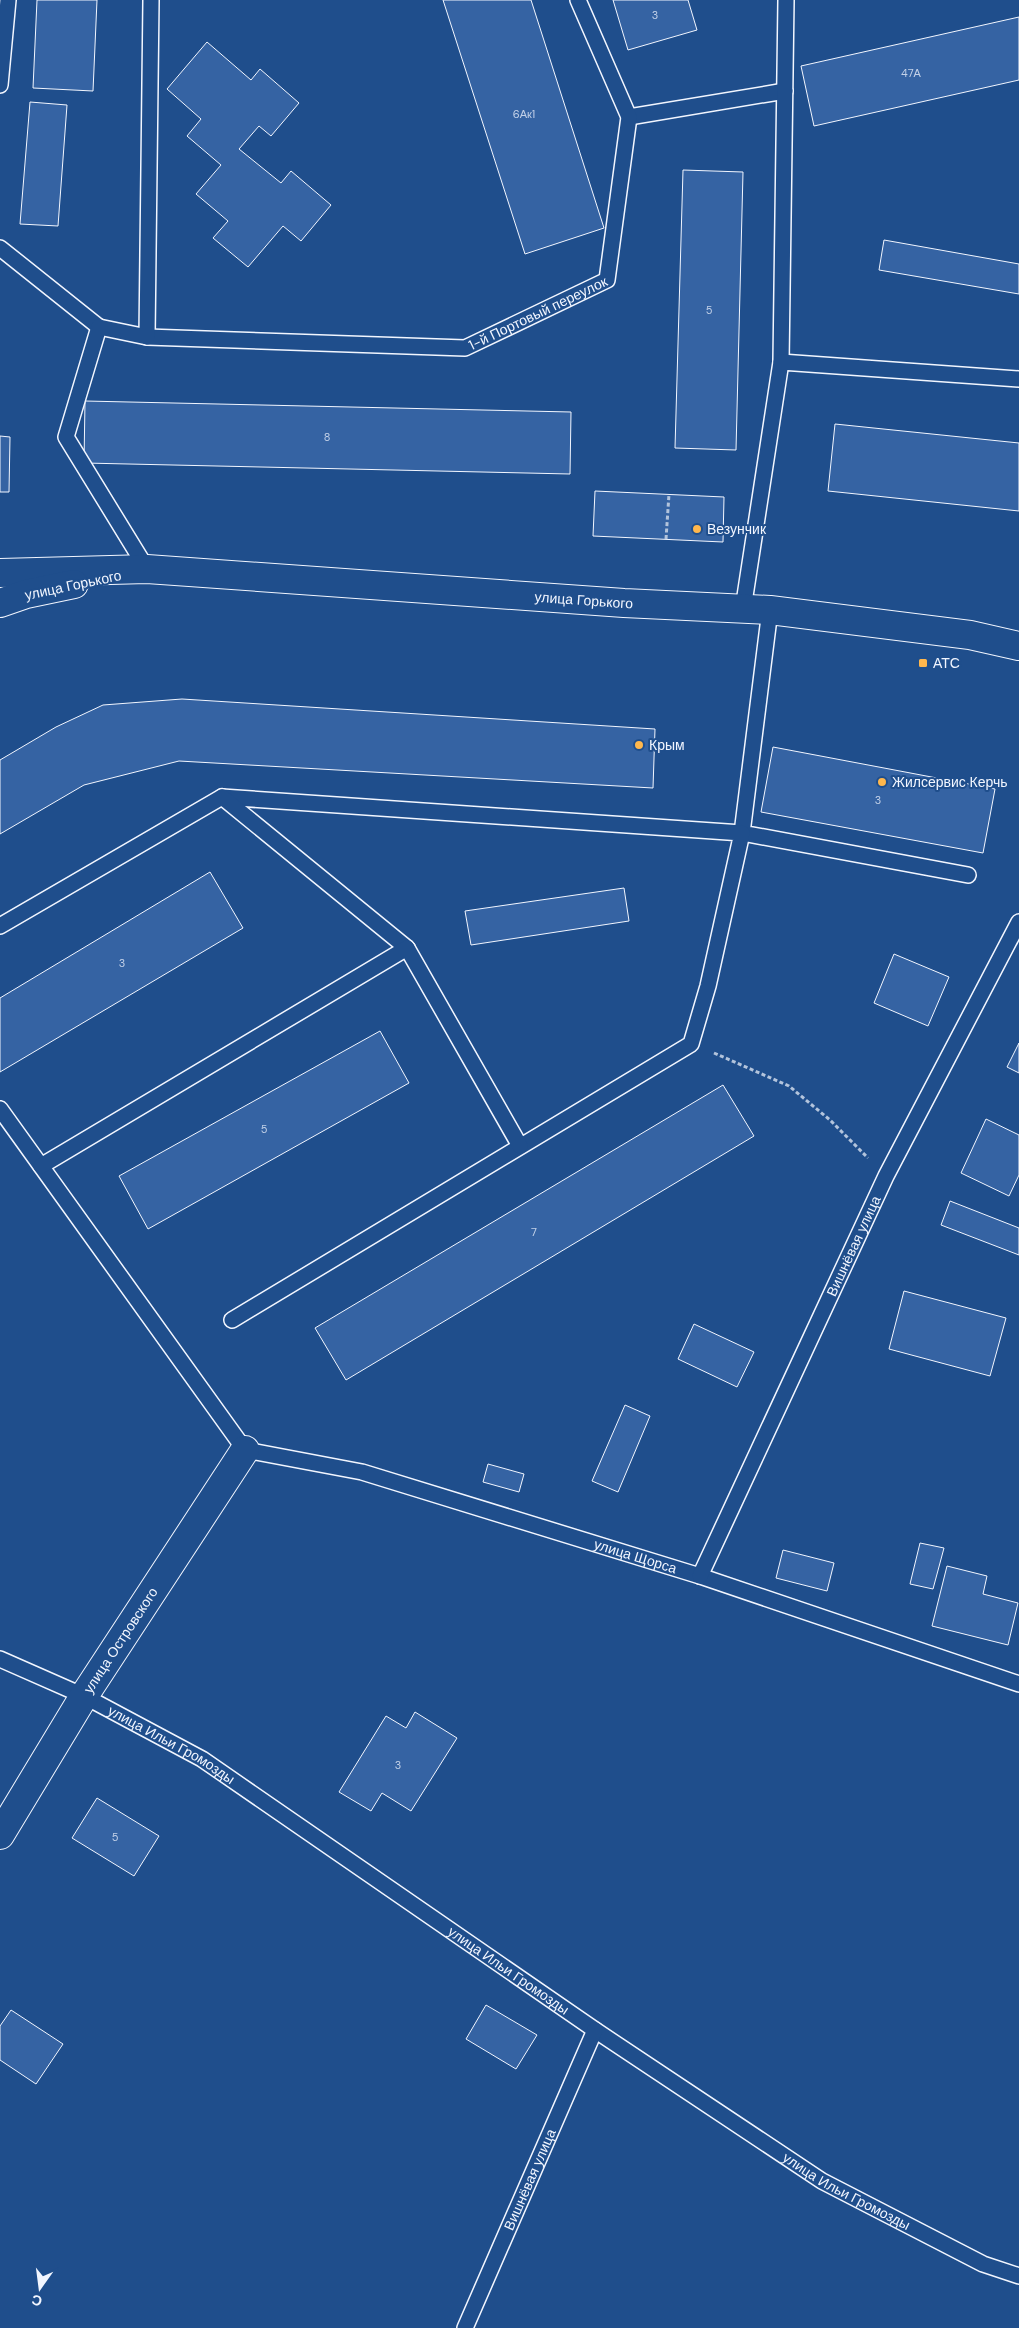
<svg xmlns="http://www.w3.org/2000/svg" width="1019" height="2328" font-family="'DM Sans',sans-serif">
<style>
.building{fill:#3563a3;stroke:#f2f6ff}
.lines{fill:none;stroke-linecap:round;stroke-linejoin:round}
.lane-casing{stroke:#f2f6ff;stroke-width:18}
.street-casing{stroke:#f2f6ff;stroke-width:30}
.primary-casing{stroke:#f2f6ff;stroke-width:30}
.path{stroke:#b3c4dc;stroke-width:3;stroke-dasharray:4 2.5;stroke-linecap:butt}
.lane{stroke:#1f4e8c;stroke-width:15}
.street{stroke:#1f4e8c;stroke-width:28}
.primary{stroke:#1f4e8c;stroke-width:28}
.poi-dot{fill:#ffb74d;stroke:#1f4e8c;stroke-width:2}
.labels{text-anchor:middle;stroke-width:4;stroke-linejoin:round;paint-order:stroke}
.number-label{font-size:11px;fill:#c3d1e8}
.street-label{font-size:14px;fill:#f2f6ff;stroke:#1f4e8c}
.poi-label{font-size:14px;fill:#f2f6ff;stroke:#1f4e8c;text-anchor:start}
</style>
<rect width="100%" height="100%" fill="#1f4e8c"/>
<path class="building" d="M37,0H97L93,91L33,88Z
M443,0H531L604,228L525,254Z
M613,0H688L697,30L628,50Z
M1019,17V80L814,126L801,66Z
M207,42L251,80L260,69L299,103L271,136L259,126L239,149L281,183L291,171L331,205L301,241L283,226L248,267L213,238L228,221L196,194L221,165L187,136L201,119L167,89Z
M30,102L67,105L58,226L20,224Z
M683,170L743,172L736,450L675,448Z
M884,240L1019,264V294L879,270Z
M85,401L571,412L570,474L84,463Z
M835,424L1019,443V511L828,491Z
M0,436L10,437L9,492H0Z
M595,491L724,497L723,542L593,536Z
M182,699L655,729L653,788L179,761L84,785L0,834V760L56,727L103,705Z
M773,747L995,789L983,853L761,812Z
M210,872L243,928L0,1072V998Z
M624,888L629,921L471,945L465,911Z
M894,954L949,977L928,1026L874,1003Z
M380,1031L409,1083L148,1229L119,1176Z
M1019,1043V1073L1007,1067Z
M723,1085L754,1136L346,1380L315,1328Z
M986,1119L1019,1135V1175L1009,1196L961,1173Z
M950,1201L1019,1228V1255L941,1225Z
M904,1291L1006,1318L990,1376L889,1349Z
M694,1324L754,1352L737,1387L678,1359Z
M625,1405L650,1416L618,1492L592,1481Z
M488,1464L524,1474L519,1492L483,1482Z
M920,1543L944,1548L933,1589L910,1584Z
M783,1550L834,1563L827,1591L776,1578Z
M947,1566L987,1576L983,1594L1018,1603L1008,1645L932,1626Z
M415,1712L457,1738L411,1811L382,1793L371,1811L339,1792L386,1716L406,1728Z
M97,1798L159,1836L134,1876L72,1838Z
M486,2005L537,2035L516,2069L466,2039Z
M11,2010L63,2044L36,2084L0,2060V2026Z"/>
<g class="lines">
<g class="lane-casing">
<g id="lane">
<path d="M0,85L8,0"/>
<path d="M629,117L785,91"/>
<path d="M0,248L99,327"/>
<path id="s1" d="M147,337L465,348L607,280L629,117L578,0"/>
<path d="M781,362L786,0"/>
<path d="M147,569L66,437L99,327L147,337L151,0"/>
<path d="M743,609L781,362L1019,379"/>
<path d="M770,610L742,833L968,875"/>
<path d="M222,797L742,833L708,986L691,1044L232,1320"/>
<path d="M0,926L222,797L407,948"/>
<path id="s2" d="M0,1109L245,1450L362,1472L700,1576L1019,1684"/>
<path d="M41,1166L407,948L520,1146"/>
<path id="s3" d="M700,1576L886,1176L1019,922"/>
<path id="s4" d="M0,1659L84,1696L202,1759L595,2030L822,2181L983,2264L1019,2276"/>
<path id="s5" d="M465,2328L595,2030"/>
</g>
</g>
<g class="street-casing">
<g id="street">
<path id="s6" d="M0,1835L84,1696L245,1450"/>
</g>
</g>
<g class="primary-casing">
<g id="primary">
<path id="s7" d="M0,573L147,569L624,603L770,610L970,635L1019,646"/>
<path d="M0,603L26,594L74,584"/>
</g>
</g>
<path class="path" d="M666,539L669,494
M714,1053L789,1086L830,1120L868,1158"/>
<use href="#lane" class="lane"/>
<use href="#street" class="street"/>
<use href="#primary" class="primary"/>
</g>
<g class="poi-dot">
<circle cx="697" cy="529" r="5"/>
<rect x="918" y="658" width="10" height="10" rx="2.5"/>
<circle cx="639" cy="745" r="5"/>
<circle cx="882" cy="782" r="5"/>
</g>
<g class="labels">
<g class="number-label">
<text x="655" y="19">3</text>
<text x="911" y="77">47А</text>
<text x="524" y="118">6Ак1</text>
<text x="709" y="314">5</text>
<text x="327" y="441">8</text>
<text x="878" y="804">3</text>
<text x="122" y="967">3</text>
<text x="264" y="1133">5</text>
<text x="534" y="1236">7</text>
<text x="398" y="1769">3</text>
<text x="115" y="1841">5</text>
</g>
<g class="street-label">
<text dy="5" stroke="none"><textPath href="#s1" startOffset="399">1-й Портовый переулок</textPath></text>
<text transform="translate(73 585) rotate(-12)" y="5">улица Горького</text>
<text dy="5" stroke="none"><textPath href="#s7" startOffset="585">улица Горького</textPath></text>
<text dy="5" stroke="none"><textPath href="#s3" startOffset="364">Вишнёвая улица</textPath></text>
<text dy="5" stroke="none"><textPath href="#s2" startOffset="825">улица Щорса</textPath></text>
<text dy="5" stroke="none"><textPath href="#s6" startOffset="229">улица Островского</textPath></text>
<text dy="5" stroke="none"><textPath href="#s4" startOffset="192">улица Ильи Громозды</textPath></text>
<text dy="5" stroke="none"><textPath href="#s4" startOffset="598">улица Ильи Громозды</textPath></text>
<text dy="5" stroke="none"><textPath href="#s5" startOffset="162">Вишнёвая улица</textPath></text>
<text dy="5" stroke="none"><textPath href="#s4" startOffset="1002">улица Ильи Громозды</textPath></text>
</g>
<g class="poi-label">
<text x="707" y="534">Везунчик</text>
<text x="933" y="668">АТС</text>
<text x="649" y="750">Крым</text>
<text x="892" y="787">Жилсервис Керчь</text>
</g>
</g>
<g transform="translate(40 2288) rotate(194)" stroke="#1f4e8c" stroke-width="4" paint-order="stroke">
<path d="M0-4L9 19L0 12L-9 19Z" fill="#f2f6ff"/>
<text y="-8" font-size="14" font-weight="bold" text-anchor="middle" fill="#f2f6ff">С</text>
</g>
</svg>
